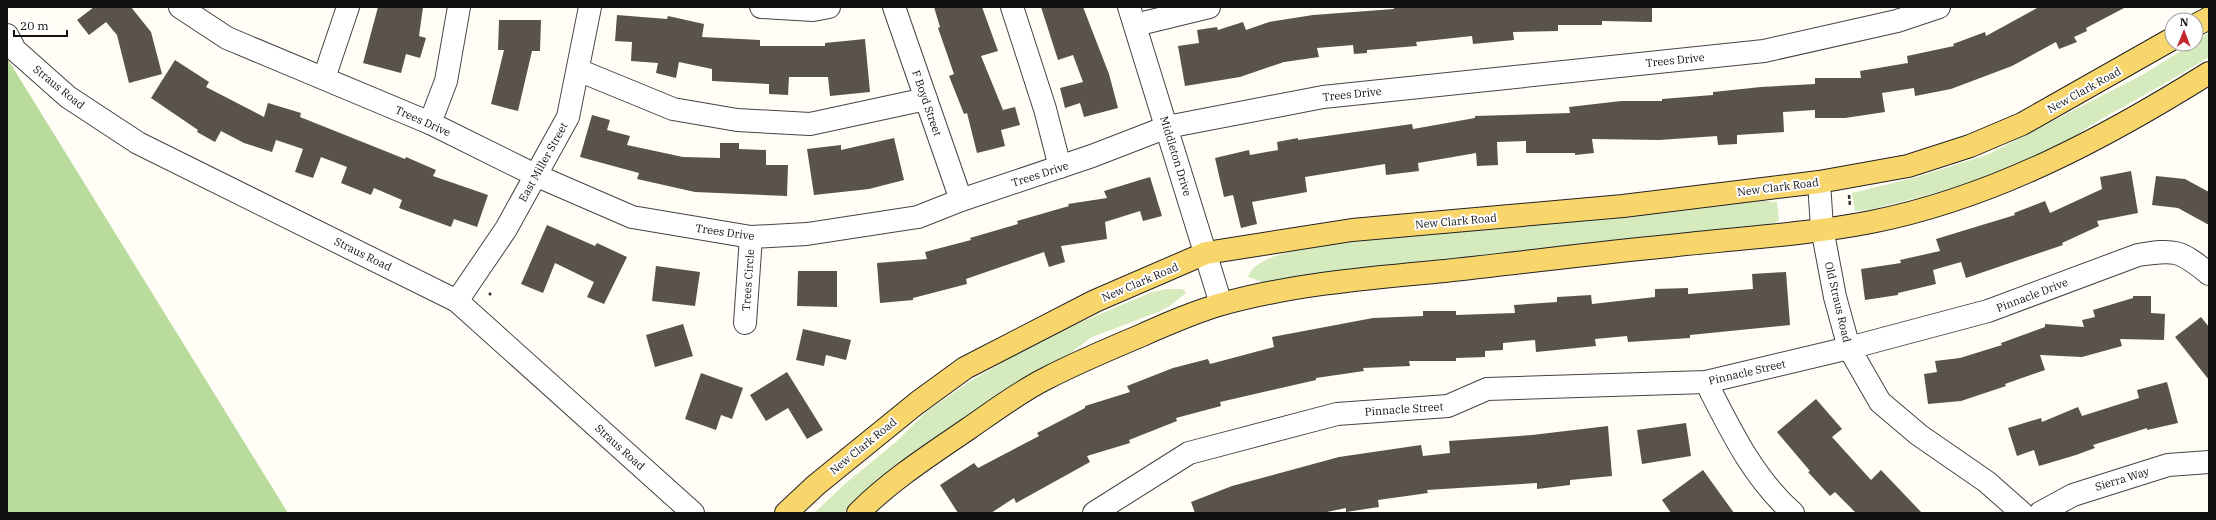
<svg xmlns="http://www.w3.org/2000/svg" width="2216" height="520" font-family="'IBM Plex Serif',serif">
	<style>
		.green { fill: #d5ebbd }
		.forest { fill: #b9dc9c }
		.building { fill: #5a524d }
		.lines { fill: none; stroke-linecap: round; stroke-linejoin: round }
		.minor-casing { stroke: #444; stroke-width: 24 }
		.major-casing { stroke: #222; stroke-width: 24 }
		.path { stroke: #333; stroke-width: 2.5; stroke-dasharray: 4 2; stroke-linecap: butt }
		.minor { stroke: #fff; stroke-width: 22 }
		.major { stroke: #f9d66b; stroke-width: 22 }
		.labels { text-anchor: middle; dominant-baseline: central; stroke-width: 4; stroke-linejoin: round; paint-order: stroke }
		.street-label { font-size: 11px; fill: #111; stroke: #fff }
	</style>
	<rect width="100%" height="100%" fill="#fffdf5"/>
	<g class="green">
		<path d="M2209 33V57C2171 81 2132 101 2093 124 2080 131 2069 143 2055 149 1996 179 1932 194 1868 210L1855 211 1852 193 1917 177 1987 155 2144 74 2192 44H2196V41Z"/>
		<path d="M1755 200 1777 202 1779 221 1765 226 1387 265 1265 283 1248 277C1256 253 1310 248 1331 244Z"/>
		<polygon points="1166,289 1183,289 1186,293 1170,306 1158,312 1092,337 1062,359 939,434 902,461 843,513 814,513 846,483 896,442 927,411 971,381 1021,351 1079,323 1150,293"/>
	</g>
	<polygon class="forest" points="7,58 288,513 7,513"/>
	<g class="building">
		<polygon points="94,7 131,7 151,32 162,74 129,83 117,35 106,22 89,35 77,20"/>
		<polygon points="378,7 423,7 419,36 426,38 420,58 406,54 401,73 363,63"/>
		<polygon points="934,7 982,7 998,51 981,56 1003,110 1015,107 1020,125 1001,130 1005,146 977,153 967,113 964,114 949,76 954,74 938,28 940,27"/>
		<polygon points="1041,7 1083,7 1109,74 1118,108 1084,117 1080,103 1065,108 1060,88 1083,82 1073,55 1058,60"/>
		<polygon points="1393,7 1652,7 1652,22 1602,21 1602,25 1558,25 1558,31 1513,32 1514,40 1473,44 1472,36 1416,42 1417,46 1367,50 1367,53 1354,54 1353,45 1317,48 1319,57 1284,62 1240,77 1185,86 1178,46 1199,43 1197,30 1217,27 1218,30 1243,22 1246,30 1269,22 1313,15 1394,9"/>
		<polygon points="2039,7 2126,7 2086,28 2087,31 2074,37 2077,42 2059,49 2056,42 2012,66 1951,89 1915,96 1914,88 1882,93 1885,112 1845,118 1815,118 1815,110 1783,112 1784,132 1737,135 1737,144 1718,145 1717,136 1659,140 1592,139 1594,153 1575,155 1575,153 1526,153 1526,141 1497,142 1498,165 1477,166 1476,153 1418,163 1419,171 1386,175 1385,164 1305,177 1307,192 1252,202 1257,224 1241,228 1233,195 1224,197 1215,158 1249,150 1250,155 1278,150 1277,142 1298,138 1298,140 1412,124 1413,129 1475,118 1475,116 1570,113 1569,107 1621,101 1662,101 1662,99 1713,95 1713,92 1761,87 1815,84 1815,78 1861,78 1860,71 1908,63 1907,56 1954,46 1953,44 1985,32 1986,36"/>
		<polygon points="617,15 667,19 668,16 704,24 702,37 760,40 760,46 825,46 825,43 865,39 870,92 830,96 828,77 789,77 788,95 769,94 769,84 712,81 712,69 679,62 676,78 656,73 658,63 631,61 632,42 615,41"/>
		<polygon points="499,20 541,20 540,51 532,51 518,111 491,104 504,50 498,50"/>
		<polygon points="175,60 209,82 206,87 264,117 268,103 301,113 300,117 405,159 406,157 436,170 433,176 488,195 477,227 454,219 451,227 399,208 402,200 374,188 371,195 341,183 347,167 321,157 313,178 295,172 303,149 276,140 272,152 244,143 221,131 215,142 197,132 198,130 151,98"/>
		<polygon points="592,115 610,120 607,130 630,136 627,145 683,157 720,158 720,143 739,143 739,149 766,150 766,165 788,165 787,196 695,192 637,179 639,173 580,157"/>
		<polygon points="894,138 904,180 869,189 814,195 807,149 841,145 841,150"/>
		<polygon points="2131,171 2138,213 2097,221 2099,226 2062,243 2063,245 1966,278 1961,262 1933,270 1936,284 1898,293 1898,295 1865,300 1861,269 1901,263 1900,260 1940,251 1936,239 2015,215 2014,213 2045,201 2050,213 2102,189 2100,177"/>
		<polygon points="2156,176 2185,179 2209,192 2209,225 2178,208 2152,205"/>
		<polygon points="1150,177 1162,216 1143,221 1140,211 1105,222 1107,239 1061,246 1065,262 1049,267 1044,252 966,279 967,284 913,298 913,300 880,303 877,263 927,259 925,252 971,240 970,238 1018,224 1017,221 1069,206 1068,204 1107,198 1104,191"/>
		<polygon points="547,225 595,246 597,243 627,257 604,304 587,297 594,282 555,263 543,293 521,284"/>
		<polygon points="656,266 700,272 695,306 652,301"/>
		<polygon points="798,271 837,271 837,307 797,306"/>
		<polygon points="1786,272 1790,325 1690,335 1690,338 1628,342 1627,336 1595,339 1596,346 1536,352 1535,340 1503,343 1503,350 1485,351 1485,357 1456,358 1456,361 1409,361 1410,366 1363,368 1364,371 1316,378 1316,380 1220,402 1221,406 1176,418 1177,421 1129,440 1130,443 1087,456 1090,462 1016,503 1014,498 991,513 958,513 940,485 974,463 978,468 1039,436 1037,433 1085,408 1085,406 1130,392 1127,386 1173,368 1208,359 1210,364 1274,347 1272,337 1373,318 1423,316 1423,311 1456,311 1456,315 1515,313 1514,305 1557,302 1557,297 1591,295 1592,304 1655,297 1655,289 1688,288 1688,294 1753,289 1752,274"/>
		<polygon points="2133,296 2151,296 2151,313 2165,314 2164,340 2120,339 2122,346 2082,357 2040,355 2045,370 2005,384 2006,386 1961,401 1928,404 1924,374 1937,372 1935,361 1960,358 2002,345 2001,343 2045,327 2045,324 2084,327 2082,320 2095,317 2093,310 2133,298"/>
		<polygon points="2201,317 2209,327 2209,380 2175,337"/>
		<polygon points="683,324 693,356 655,367 646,335"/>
		<polygon points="803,329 851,340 846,360 826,355 824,366 796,360"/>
		<polygon points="787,372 823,430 807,439 788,408 766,421 750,395"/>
		<polygon points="701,373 743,388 732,419 721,415 716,430 685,419"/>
		<polygon points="2167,382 2178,423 2147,430 2147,428 2093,445 2095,448 2076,455 2039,466 2034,450 2017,456 2008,428 2041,418 2042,422 2078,407 2082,416 2139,398 2137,390"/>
		<polygon points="1816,399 1842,429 1832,437 1871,480 1881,470 1922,513 1856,513 1835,492 1830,496 1808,472 1810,471 1777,432"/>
		<polygon points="1686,423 1691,456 1642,464 1637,430"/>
		<polygon points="1608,426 1612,476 1570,480 1570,485 1537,489 1537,483 1427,490 1428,493 1378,500 1379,507 1346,512 1346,508 1322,513 1195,513 1191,502 1232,486 1339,457 1421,445 1423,456 1450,453 1449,441 1532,435"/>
		<polygon points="1703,470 1734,513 1671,513 1662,500"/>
	</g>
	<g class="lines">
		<defs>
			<g id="minor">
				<polyline points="180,7 227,38 430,123 535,175 632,217 751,237 807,234 918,217 961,200 1092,156 1167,127 1323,97 1764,51 1897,21 1939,7"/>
				<polyline points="761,7 813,10 829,7"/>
				<polyline points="894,7 961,200"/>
				<polyline points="1012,7 1045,109 1060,167"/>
				<polyline points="1129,7 1221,304"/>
				<polyline points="1135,25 1209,7"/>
				<polyline points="7,35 15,50 68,97 138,143 457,301 693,513"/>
				<polyline points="578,70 673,109 737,120 810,124 926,99"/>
				<polyline points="324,78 348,7"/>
				<polyline points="430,123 446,81 459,7"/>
				<polyline points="1819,182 1822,228 1835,297 1849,348 1880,402 1919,435 1987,482 2022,513"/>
				<polyline points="457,301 506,229 568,117 590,7"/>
				<polyline points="745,323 751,237"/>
				<path d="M1706 382C1730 429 1753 478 1793 513"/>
				<path d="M1094 513 1189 453 1337 414 1448 406 1487 389 1706 382 1849 348 1988 311 2138 255C2175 249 2180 250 2209 274"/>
				<polyline points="2040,513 2073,495 2168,465 2209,462"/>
			</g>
			<g id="major">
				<polyline points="2196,25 2209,18"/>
				<polyline points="786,513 816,485 917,403 965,368 1095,301 1206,253 1352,230 1623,206 1819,182 1908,166 1970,146 2022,124 2172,39"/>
				<path d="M858 513C891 480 930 455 968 429 994 411 1019 392 1047 378 1078 362 1109 349 1140 336 1167 324 1194 312 1222 304 1294 284 1370 278 1445 271 1520 263 1594 253 1669 246 1737 238 1804 235 1871 222 1993 198 2105 138 2209 73"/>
			</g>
		</defs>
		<use href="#minor" class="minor-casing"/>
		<use href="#major" class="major-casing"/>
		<g class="path">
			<polyline points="1849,195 1850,206"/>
			<polyline points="489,293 491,295"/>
		</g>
		<use href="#minor" class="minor"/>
		<use href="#major" class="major"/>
	</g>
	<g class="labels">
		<g class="street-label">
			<text transform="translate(1675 60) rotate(-6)">Trees Drive</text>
			<text transform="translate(59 87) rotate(39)">Straus Road</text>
			<text transform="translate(2084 90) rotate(-29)">New Clark Road</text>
			<text transform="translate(1352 94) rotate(-6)">Trees Drive</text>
			<text transform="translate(927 103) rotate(71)">F Boyd Street</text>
			<text transform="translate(423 121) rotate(24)">Trees Drive</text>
			<text transform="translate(1176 156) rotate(73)">Middleton Drive</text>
			<text transform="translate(543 162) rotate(-61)">East Miller Street</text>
			<text transform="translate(1040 174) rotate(-18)">Trees Drive</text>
			<text transform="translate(1778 187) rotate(-7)">New Clark Road</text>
			<text transform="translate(1456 221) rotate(-5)">New Clark Road</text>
			<text transform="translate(725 232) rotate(8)">Trees Drive</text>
			<text transform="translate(363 254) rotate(26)">Straus Road</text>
			<text transform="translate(748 280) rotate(-86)">Trees Circle</text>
			<text transform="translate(1140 282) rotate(-23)">New Clark Road</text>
			<text transform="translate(2032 295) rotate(-21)">Pinnacle Drive</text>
			<text transform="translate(1838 302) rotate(77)">Old Straus Road</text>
			<text transform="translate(1747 372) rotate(-13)">Pinnacle Street</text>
			<text transform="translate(1404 409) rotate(-4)">Pinnacle Street</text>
			<text transform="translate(863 446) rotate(-39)">New Clark Road</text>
			<text transform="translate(620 447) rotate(42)">Straus Road</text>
			<text transform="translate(2122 479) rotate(-17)">Sierra Way</text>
		</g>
	</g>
	<rect width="2216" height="520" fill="none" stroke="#111111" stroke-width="16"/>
	<g transform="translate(2184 32) rotate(1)"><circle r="19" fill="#ffffff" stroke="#a0a0a0"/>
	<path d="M0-3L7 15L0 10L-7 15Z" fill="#c4262e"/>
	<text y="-6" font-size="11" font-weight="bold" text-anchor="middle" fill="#111111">N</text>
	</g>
	<path d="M14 30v6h53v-6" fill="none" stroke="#111111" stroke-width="2"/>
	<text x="20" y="30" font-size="12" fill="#111111" stroke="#ffffff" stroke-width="3" paint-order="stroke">20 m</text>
</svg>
